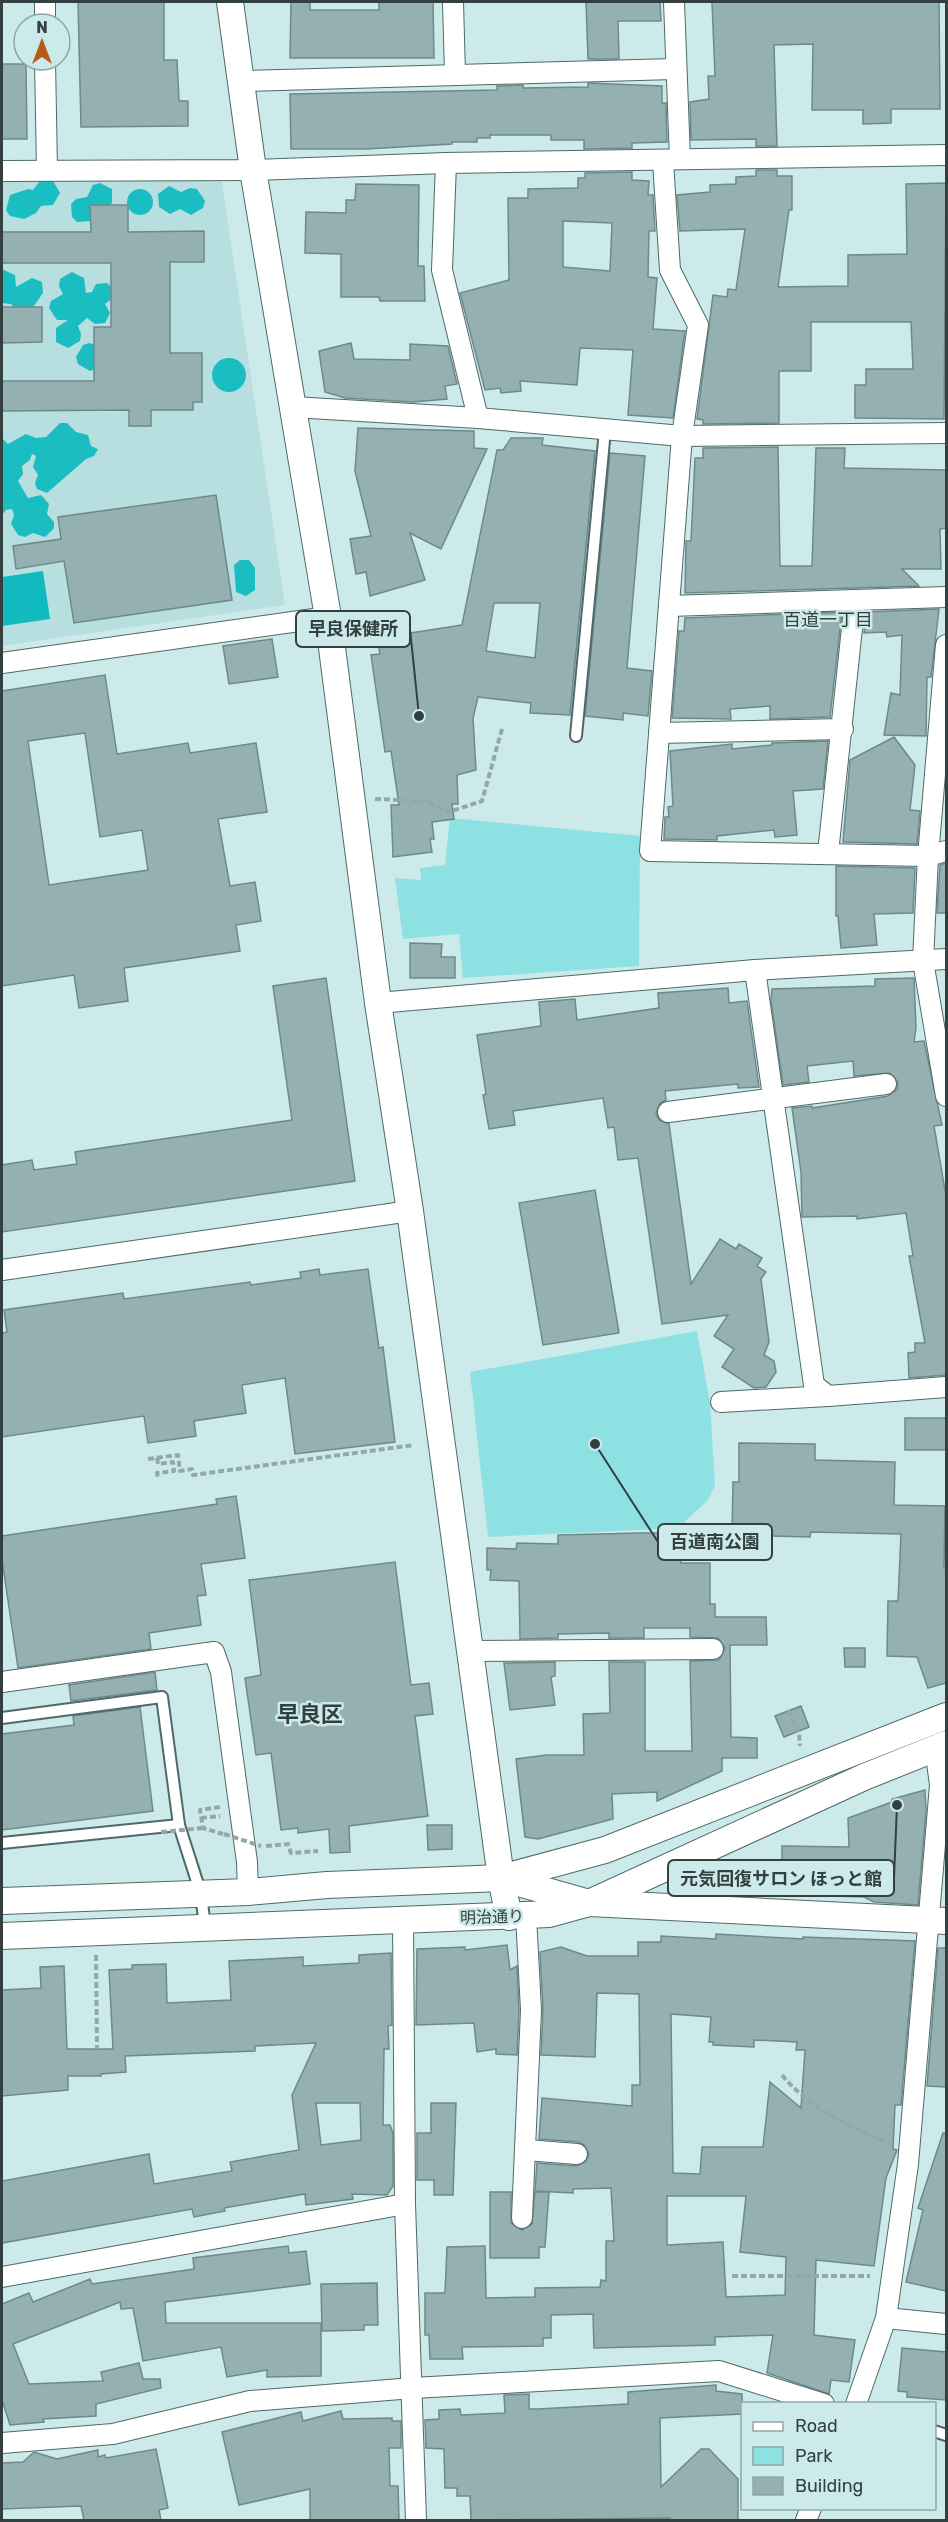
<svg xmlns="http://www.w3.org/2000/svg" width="948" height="2522" font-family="Rubik,'Noto Sans JP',sans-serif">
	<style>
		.built { fill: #b8dfe0 }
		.green { fill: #8de1e3 }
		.forest { fill: #1abdc1 }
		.water { fill: #10babe }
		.building { fill: #94b0b0; stroke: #6e8989; stroke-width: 1.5; fill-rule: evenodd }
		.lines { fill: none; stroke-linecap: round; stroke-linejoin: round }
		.service-casing { stroke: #4f6969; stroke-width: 14 }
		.minor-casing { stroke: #4f6969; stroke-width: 22 }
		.tertiary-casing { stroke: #4f6969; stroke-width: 28 }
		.path { stroke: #92a8a9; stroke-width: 4; stroke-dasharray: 6 3; stroke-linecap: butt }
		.service { stroke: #fff; stroke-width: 10 }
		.minor { stroke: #fff; stroke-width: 20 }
		.tertiary { stroke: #fff; stroke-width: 26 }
		.path-bridge { stroke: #92a8a9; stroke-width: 4; stroke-dasharray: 6 3; stroke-linecap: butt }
		.labels { text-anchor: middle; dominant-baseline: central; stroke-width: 5; stroke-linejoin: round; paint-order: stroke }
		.street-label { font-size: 16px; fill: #343f40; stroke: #cceaea }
		.neighbourhood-label { font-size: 18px; fill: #343f40; stroke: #cceaea }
		.district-label { font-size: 22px; font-weight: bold; fill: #343f40; stroke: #cceaea }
		.leader { fill: none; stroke: #343f40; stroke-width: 2 }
		.callout-dot { fill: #343f40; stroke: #cceaea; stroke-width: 2 }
		.callout { fill: #cceaea; stroke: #343f40; stroke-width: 2 }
		.callout-label { font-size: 18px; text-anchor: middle; font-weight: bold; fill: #343f40 }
	</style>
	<rect width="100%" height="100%" fill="#cceaea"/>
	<polygon class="built" points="221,176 285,605 2,646 2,180"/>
	<g class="green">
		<polygon points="450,818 640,836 639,966 463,978 459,934 403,939 395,878 421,880 420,868 445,865"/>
		<polygon points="697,1331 710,1403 715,1485 708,1500 678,1528 488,1537 470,1372"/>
	</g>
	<g class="forest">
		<polygon points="46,180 53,181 60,193 53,205 41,206 36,213 24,219 10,216 6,210 10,195 28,189 33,190 39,182"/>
		<polygon points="100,183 112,189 112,203 91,221 77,222 72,217 71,204 76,199 87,197 93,185"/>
		<polygon points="169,186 181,192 190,188 197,189 205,201 203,208 191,215 180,209 170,214 159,207 158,194"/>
		<circle cx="140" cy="202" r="13"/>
		<polygon points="2,269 15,275 16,287 32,278 42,282 43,293 31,310 17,310 11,304 2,303"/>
		<polygon points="72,272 84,278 86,293 92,292 96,284 107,283 111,287 113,298 105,304 110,313 105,323 95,324 87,318 78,326 81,334 80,341 68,348 56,342 56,328 68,320 57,320 49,308 51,301 63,294 59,286 60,279"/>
		<polygon points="89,343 96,345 97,368 90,371 78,364 76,357 83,345"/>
		<circle cx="229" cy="375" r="17"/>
		<polygon points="60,423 67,423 76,432 88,435 91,446 98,449 94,456 86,459 47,493 37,489 35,483 38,475 33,467 36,456 32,454 30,460 22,466 23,474 18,481 28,498 41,495 49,504 47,514 54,522 54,528 45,537 33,533 25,537 18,535 11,524 14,515 12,509 6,510 2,515 2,438 8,444 26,434 36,438 46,437"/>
		<polygon points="240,560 249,560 255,568 255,590 246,596 236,592 234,565"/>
	</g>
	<polygon class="water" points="43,571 50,619 2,626 2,577"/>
	<g class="building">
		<polygon points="78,2 164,2 164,60 177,60 179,101 188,101 188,126 81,127"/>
		<polygon points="291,2 310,2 310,10 379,10 379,2 433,2 434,58 290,58"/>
		<polygon points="586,2 660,2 661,21 618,21 619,59 588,59"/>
		<polygon points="712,2 939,2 940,109 891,109 891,123 863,124 863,110 812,110 813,44 774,45 777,146 756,146 756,139 691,140 690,102 709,99 708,76 715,76"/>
		<polygon points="2,64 26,64 27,139 2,139"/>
		<polygon points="588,83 662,86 662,103 666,103 667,142 632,143 632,148 584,149 584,140 551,140 551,135 490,135 490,138 477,138 477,142 452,142 452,144 366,149 291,149 290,94 497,90 497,86 523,85 523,88 588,87"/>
		<polygon points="756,170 777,170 777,176 792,176 792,210 789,210 778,287 848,286 848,255 907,254 906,184 946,183 944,419 855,418 855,385 866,385 866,369 913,369 911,322 811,322 811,371 779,371 779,423 703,424 703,420 697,419 713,295 727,297 728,289 736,290 745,229 680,231 677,195 710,192 710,185 736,184 736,177 756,176"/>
		<path d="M632 172V180L649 181 648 195H653L655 231H649L648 277 657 278 653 329 685 331 673 418 628 415 633 350 580 348 577 385 520 381 521 391 501 393 500 388 485 390 460 293 509 280 508 198H528V189L578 188V178H585V173ZM563 221 612 223 610 271 563 267Z"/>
		<polygon points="356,184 419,185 418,266 424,266 425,301 380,301 379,297 341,297 341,254 305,253 306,212 346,213 346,200 355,200"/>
		<polygon points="90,205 128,205 128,232 204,231 204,262 170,262 170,353 202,353 202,402 193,402 193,410 151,410 151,426 129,426 129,410 2,411 2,381 94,381 94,327 111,327 111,263 2,263 2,232 91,232"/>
		<polygon points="2,307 42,307 42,342 2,343"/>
		<polygon points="351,343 354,359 410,360 410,344 448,346 457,384 445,386 447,399 413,402 345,398 325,392 319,351"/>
		<polygon points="358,428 474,431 474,448 487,449 441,549 410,533 425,580 370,596 366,572 356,574 350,539 371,536 355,471"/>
		<path d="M511 438H543L542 445 595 451 570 715 530 713 531 703 478 697 473 718 476 770 457 775 458 804H452L454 819 432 822 434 839H430L432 852 393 857 391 805H399L391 751 385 752 371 655 380 654 377 638 462 625 497 450H503ZM494 603H540L535 658 486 651Z"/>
		<polygon points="778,447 780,566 812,566 816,448 845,448 844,468 946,470 946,528 940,529 941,569 902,569 919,586 685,593 686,541 691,541 695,458 703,458 703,448"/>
		<polygon points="610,453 645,456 627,668 652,671 648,716 623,713 623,720 585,716"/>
		<polygon points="216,495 232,600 74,623 64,561 16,569 13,546 61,539 58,517"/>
		<polygon points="939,609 931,677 927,677 926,736 884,735 891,693 900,695 902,635 887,637 886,632 864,633 866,612"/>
		<polygon points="842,612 830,717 770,719 770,706 730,709 731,719 672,718 679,631 684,631 685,618"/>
		<polygon points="272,639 278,677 229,684 223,646"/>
		<path d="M105 675 117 754 188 743 190 753 256 743 267 812 218 819 230 886 255 882 261 921 236 925 240 951 124 968 128 1001 79 1008 74 975 2 986V691ZM85 733 100 837 142 830 148 870 49 885 28 741Z"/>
		<polygon points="894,737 915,765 910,810 920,811 917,844 843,842 850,760"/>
		<polygon points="828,741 823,789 793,791 797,835 775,837 774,830 717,836 717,840 664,839 665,817 669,817 668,807 673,806 670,751 732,744 732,749 772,745 772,743"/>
		<polygon points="946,863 946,913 937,913 940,865"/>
		<polygon points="836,866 915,868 913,913 874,914 877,945 841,948 838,916 836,916"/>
		<polygon points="410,943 442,944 441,957 455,957 455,978 410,978"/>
		<polygon points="326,978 355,1181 2,1232 2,1165 32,1160 34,1170 77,1164 75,1152 292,1120 273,986"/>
		<polygon points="914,978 916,1028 914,1042 924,1041 942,1125 934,1126 946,1196 946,1375 909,1378 908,1353 915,1352 915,1343 925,1343 909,1256 913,1256 906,1213 857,1219 857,1216 802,1217 801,1172 792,1108 812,1106 812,1108 888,1096 897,1089 898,1082 890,1073 854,1076 853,1061 807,1066 809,1082 783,1085 771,1000 772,989 875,986 875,979"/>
		<polygon points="728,988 729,1003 747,1001 759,1087 738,1088 738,1084 665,1091 666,1100 660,1103 656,1113 659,1120 669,1124 691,1284 720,1239 736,1249 739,1244 762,1258 757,1266 766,1272 761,1279 769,1342 764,1355 774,1361 776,1372 766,1387 754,1388 722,1367 734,1349 714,1336 728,1315 662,1324 638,1158 618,1160 614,1127 608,1128 603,1098 513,1111 515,1125 489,1129 483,1095 486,1094 477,1035 541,1026 539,1002 575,999 577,1020 659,1008 658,993"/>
		<polygon points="595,1190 619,1333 543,1345 519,1203"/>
		<polygon points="319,1269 320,1275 368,1269 379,1348 383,1347 395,1442 295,1454 285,1378 242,1385 246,1413 194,1421 196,1436 148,1443 144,1416 2,1437 2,1333 7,1332 4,1310 123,1293 124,1299 250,1282 251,1285 301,1278 300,1272"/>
		<rect x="905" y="1418" width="41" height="32"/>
		<polygon points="739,1443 815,1444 815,1460 895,1462 894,1505 945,1506 944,1568 946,1568 946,1683 928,1688 917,1657 887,1656 888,1601 898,1601 901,1534 811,1532 810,1537 732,1535 733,1482 739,1482"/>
		<polygon points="236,1496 245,1558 201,1564 206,1595 197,1596 201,1625 149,1633 151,1649 18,1668 2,1560 2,1536 217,1504 216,1499"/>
		<polygon points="640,1533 680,1533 681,1563 710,1563 710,1604 715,1604 715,1617 766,1617 767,1645 730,1645 731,1737 757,1738 757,1758 722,1758 722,1771 657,1801 657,1792 612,1794 613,1819 538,1839 525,1837 516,1759 547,1755 584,1755 583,1714 610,1713 609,1662 645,1662 645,1751 692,1751 690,1661 719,1660 725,1648 718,1638 690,1637 690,1628 644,1628 644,1638 609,1638 609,1633 558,1634 558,1638 520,1639 519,1581 490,1580 491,1570 487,1570 487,1548 516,1549 517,1543 558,1544 558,1535"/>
		<polygon points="395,1562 411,1685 429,1683 433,1714 415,1716 428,1816 349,1826 350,1852 330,1853 329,1829 298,1833 298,1828 281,1830 271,1753 256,1755 245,1678 261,1675 249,1580"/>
		<polygon points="844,1648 865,1648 865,1667 845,1667"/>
		<polygon points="555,1662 555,1676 551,1677 555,1705 510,1710 504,1663"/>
		<polygon points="155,1672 157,1690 71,1701 69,1685"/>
		<polygon points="801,1706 809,1727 784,1737 775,1716"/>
		<polygon points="140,1707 153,1811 2,1830 2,1734 74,1725 73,1716"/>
		<polygon points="925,1790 926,1811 918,1905 874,1902 864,1897 757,1894 758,1889 707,1891 706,1882 758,1869 758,1861 782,1861 782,1846 849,1847 848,1818 892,1802 892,1799"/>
		<polygon points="427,1825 452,1825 452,1849 428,1850"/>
		<path d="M716 1934 803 1939V1937L915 1941 901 2105H895L893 2149 897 2150 886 2178 874 2266 816 2260 814 2335 855 2340 849 2382 831 2380 829 2394 767 2373 773 2335 715 2337V2345L594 2348 593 2314 551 2315V2338H543V2346L462 2347 463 2359H430L429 2335H425V2293H445L447 2247 485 2246 486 2298 535 2297V2288L600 2287 601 2280 606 2281V2241H614L611 2188 573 2189V2193L535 2191 537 2163 577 2166 586 2161 589 2154 584 2145 579 2142 539 2139 542 2098 632 2106V2085H640L639 1994 597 1993 595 2057 541 2055 543 2009 540 1952 561 1947 587 1956H638V1942H661V1936L716 1939ZM671 2014 711 2017 709 2042H713V2045L754 2047V2040L797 2042 796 2050H805L801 2108 770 2082 763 2147H702L700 2174 673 2173ZM667 2196H746L740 2252 786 2257 785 2295 726 2297 723 2242 667 2245Z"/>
		<polygon points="507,1945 510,1970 517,1966 519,2010 517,2055 496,2054 496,2049 477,2052 474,2023 416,2025 417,1949 465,1947 465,1950"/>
		<polygon points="938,1948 946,1948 946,2087 927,2086"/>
		<path d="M391 1953 392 2025 388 2026 389 2049H384L383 2125H390L393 2133V2186L387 2195 352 2194 353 2199 306 2205 305 2194 224 2208 225 2211 194 2217 192 2209 2 2243V2181L149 2154 154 2184 232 2171 230 2162 299 2150 292 2095 316 2043 255 2046V2051L125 2056 126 2072 101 2074V2076H68V2090L2 2096V1990L41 1988 40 1967 64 1966 67 2049H113L109 1970 132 1969V1965L166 1964 167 2003 231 2000 229 1961 303 1957V1966L359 1963V1955ZM316 2103H360L361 2140 321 2145Z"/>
		<polygon points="431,2103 456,2103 453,2195 434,2195 434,2180 417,2180 417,2133 431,2133"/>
		<polygon points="943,2133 946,2133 946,2291 906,2282 923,2210 918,2208"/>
		<polygon points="490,2192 511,2192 511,2223 522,2230 532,2224 535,2192 549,2192 545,2247 539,2247 539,2258 490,2258"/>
		<polygon points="288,2246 289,2253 306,2251 310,2284 165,2302 166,2323 321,2323 321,2376 267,2377 267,2370 227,2377 221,2347 143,2361 133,2308 121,2309 120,2302 13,2344 29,2384 103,2381 101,2372 139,2363 143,2379 160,2379 161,2388 96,2404 96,2416 43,2419 44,2422 10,2425 2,2400 2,2304 29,2293 33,2302 90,2279 92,2284 194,2269 193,2258"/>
		<polygon points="377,2283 378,2325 364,2325 364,2330 322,2331 321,2284"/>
		<polygon points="902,2348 946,2352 946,2400 907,2397 907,2392 898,2391"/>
		<polygon points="716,2385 716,2391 742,2394 742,2414 660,2418 661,2487 701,2449 709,2449 738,2479 738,2520 670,2520 670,2518 471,2520 470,2496 457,2496 457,2488 445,2488 444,2449 426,2448 425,2420 439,2419 439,2410 460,2409 461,2415 505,2413 504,2395 529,2394 529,2409 538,2409 628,2404 628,2392"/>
		<polygon points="341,2411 343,2419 392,2418 392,2421 401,2421 401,2448 389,2448 390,2486 398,2486 399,2520 310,2520 310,2489 239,2505 222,2432 301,2412 303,2421"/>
		<polygon points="156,2449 168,2508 159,2510 161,2520 84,2520 81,2506 2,2509 2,2463 23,2462 34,2452 57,2459 98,2450 98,2457 105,2455 106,2458"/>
	</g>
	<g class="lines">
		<defs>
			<g id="service">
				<polyline points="576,736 605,430"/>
				<polyline points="2,1718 162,1697 179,1825 201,1894 205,1927"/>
				<polyline points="2,1843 179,1825"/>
				<polyline points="934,2431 946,2435"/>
			</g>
			<g id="minor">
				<polyline points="45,2 45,24"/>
				<polyline points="453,2 455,74"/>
				<polyline points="674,2 680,159"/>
				<polyline points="45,60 47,170"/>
				<polyline points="243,81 674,69"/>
				<polyline points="663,161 670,270 698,325 682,436 650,851 928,856 946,851"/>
				<polyline points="446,163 442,270 478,418"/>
				<polyline points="2,171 253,170 446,163 946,155"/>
				<polyline points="293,407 478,418 682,436 946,433"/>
				<polyline points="669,606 946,597"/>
				<polyline points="946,645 928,856 923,961 946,1096"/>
				<polyline points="2,663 328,617"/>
				<polyline points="659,733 843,729"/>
				<polyline points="828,853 855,600"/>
				<polyline points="755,970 814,1385 828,1396 946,1387"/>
				<polyline points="378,1003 755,970 946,959"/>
				<polyline points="668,1112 886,1084"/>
				<polyline points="2,1270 410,1211"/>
				<polyline points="721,1402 828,1396"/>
				<polyline points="470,1651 713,1649"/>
				<polyline points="2,1682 214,1652 221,1672 247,1862 248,1892"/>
				<polyline points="403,1919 405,2204 416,2520"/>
				<polyline points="526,2150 577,2154"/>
				<polyline points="522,2218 531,2010 526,1916"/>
				<polyline points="2,2277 405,2204"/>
				<polyline points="886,2318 946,2324"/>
				<polyline points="856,2404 886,2318 908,2164 940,1785 935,1747"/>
				<polyline points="2,2443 113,2434 250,2401 413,2388 719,2371 824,2404"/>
				<polyline points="806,2520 811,2508"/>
			</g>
			<g id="tertiary">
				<polyline points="230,2 253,170 328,617 378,1003 410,1211 501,1878 509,1917"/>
				<polyline points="501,1878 589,1903 946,1921"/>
				<polyline points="2,1901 248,1892 327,1885 501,1878 605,1850 946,1716"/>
				<polyline points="2,1936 549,1914 589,1903 864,1777 946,1744"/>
			</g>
		</defs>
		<use href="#service" class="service-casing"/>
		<use href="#minor" class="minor-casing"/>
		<use href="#tertiary" class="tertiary-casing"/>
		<g class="path">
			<polyline points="375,799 425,801 449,812 482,801 502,729"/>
			<polyline points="157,1458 158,1464 173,1462 174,1471 157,1473 158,1479"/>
			<polyline points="148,1459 178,1455 180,1471 192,1469 193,1475 414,1445"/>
			<polyline points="788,1710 799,1734 800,1746"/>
			<polyline points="220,1807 200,1810 203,1828 223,1834"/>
			<polyline points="201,1818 220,1816"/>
			<polyline points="266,1846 288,1844 291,1853 318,1851"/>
			<polyline points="727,1866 734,1882"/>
			<polyline points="96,1955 97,2049"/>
			<path d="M782 2075C810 2109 850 2127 889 2143"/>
			<polyline points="732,2276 870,2276"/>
		</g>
		<use href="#service" class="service"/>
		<use href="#minor" class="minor"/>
		<use href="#tertiary" class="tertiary"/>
		<g class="path-bridge">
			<polyline points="161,1832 203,1828"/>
			<polyline points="224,1834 261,1846"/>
		</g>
	</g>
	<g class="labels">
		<g class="street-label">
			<text transform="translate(492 1917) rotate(-2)">明治通り</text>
		</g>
		<g class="neighbourhood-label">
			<text x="828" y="620">百道一丁目</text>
		</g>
		<g class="district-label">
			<text x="310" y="1714">早良区</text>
		</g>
	</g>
	<path class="leader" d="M419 716L410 629M595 1444L658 1542M897 1805L894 1878"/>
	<g class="callout-dot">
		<circle cx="419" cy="716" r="6"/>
		<circle cx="595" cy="1444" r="6"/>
		<circle cx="897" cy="1805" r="6"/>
	</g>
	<g class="callout">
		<rect x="296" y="611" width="114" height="36" rx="6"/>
		<rect x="658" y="1524" width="114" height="36" rx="6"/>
		<rect x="668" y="1860" width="226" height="36" rx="6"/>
	</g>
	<g class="callout-label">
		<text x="353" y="635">早良保健所</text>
		<text x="715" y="1548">百道南公園</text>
		<text x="781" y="1885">元気回復サロン ほっと館</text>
	</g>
	<rect width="948" height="2522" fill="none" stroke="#343f40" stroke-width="6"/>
	<rect x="741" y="2402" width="195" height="108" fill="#cceaea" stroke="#8fa6a6" stroke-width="1.5"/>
	<rect x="753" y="2422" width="30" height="9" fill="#ffffff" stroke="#8fa6a6" stroke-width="1.5"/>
	<text x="795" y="2432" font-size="18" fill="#343f40">Road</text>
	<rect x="753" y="2447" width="30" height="18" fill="#8de1e3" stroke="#8fa6a6" stroke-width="1.5"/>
	<text x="795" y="2462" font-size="18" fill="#343f40">Park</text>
	<rect x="753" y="2477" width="30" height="18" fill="#94b0b0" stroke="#8fa6a6" stroke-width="1.5"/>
	<text x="795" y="2492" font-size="18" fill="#343f40">Building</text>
	<g transform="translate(42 42)"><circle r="28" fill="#cceaea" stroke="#8fa6a6" stroke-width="1.5"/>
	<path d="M0-4.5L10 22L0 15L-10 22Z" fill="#b9581b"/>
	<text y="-9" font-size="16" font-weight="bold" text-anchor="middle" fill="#343f40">N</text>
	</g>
</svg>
